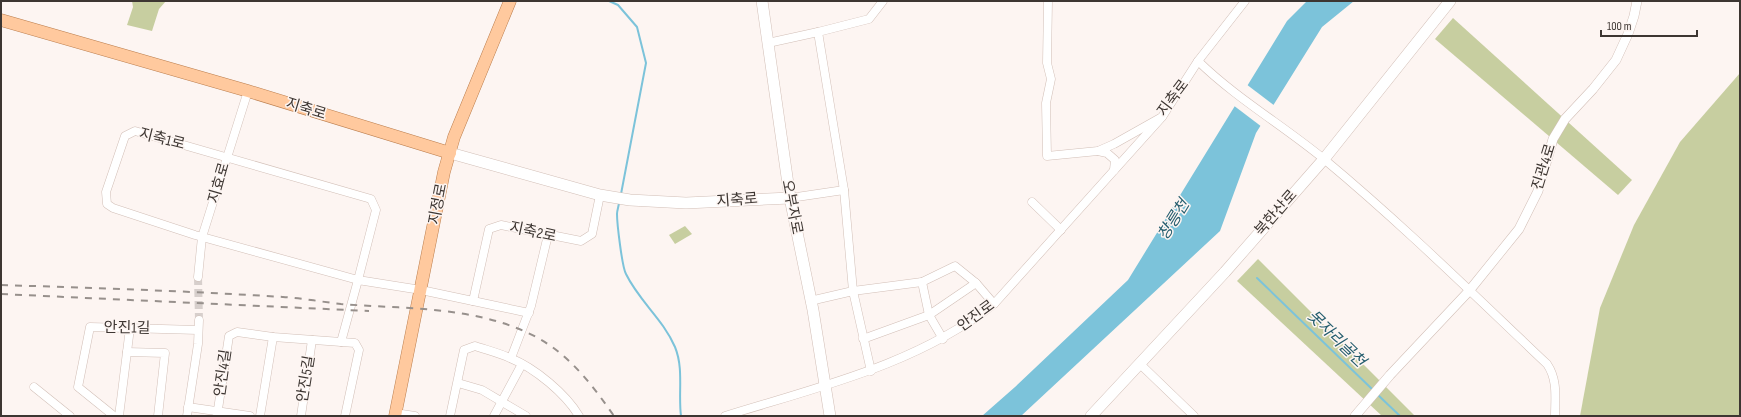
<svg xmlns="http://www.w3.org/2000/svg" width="1741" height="417" font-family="'Sofia Sans Condensed','Noto Sans KR',sans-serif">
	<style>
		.green { fill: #c7cea0 }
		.water { fill: #7cc3da }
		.pier { fill: #fdf5f2 }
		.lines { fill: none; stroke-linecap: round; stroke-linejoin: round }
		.stream { stroke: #7cc3da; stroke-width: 2 }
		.minor-tunnel { stroke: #d7cfcc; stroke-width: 8; stroke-dasharray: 8 4; stroke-linecap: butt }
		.minor-casing { stroke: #d2bfb7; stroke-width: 9 }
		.tertiary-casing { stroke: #d2bfb7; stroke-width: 10 }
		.secondary-casing { stroke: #d2bfb7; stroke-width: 12 }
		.primary-casing { stroke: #bb7e4e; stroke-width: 13 }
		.minor { stroke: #fff; stroke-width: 8 }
		.tertiary { stroke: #fff; stroke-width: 9 }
		.secondary { stroke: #fff; stroke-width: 11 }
		.primary { stroke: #ffc99e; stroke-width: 12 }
		.rail { stroke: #97908c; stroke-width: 2; stroke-dasharray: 7 7; stroke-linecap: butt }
		.labels { text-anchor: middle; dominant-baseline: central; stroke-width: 3; stroke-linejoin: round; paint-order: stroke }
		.street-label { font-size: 15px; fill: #3d3632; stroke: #fdf5f2 }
		.water-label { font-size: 16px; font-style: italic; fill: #245d6e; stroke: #fdf5f2 }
	</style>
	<rect width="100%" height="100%" fill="#fdf5f2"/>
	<g class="green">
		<polygon points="132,1 166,1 159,9 152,31 127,25 133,7"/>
		<polygon points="1453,18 1632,180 1618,195 1435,39"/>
		<polygon points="1740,73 1740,416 1580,416 1600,308 1634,225 1680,142"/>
		<polygon points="685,226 692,234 675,244 669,235"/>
		<polygon points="1258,259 1415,416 1382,416 1237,281"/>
	</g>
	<polygon class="water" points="1307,1 1354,1 1322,27 1256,133 1220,231 1021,416 982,416 1015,387 1128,280 1287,21"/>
	<polygon class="pier" points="1246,84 1275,106 1262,127 1233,105"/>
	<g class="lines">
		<g class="stream">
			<polyline points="609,1 618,5 637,27 646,63 621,194"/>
			<path d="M619 202C619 206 617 210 617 214 617 223 622 267 626 274 639 301 663 319 675 347 684 369 678 393 681 416"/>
			<polyline points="1257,278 1373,390"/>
			<polyline points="1378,395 1400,416"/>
		</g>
		<polyline class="minor-tunnel" points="198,277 199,320"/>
		<defs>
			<g id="minor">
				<polyline points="1048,1 1047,63 1051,79 1046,103 1047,156 1098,151 1114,144 1162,117 1198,61 1245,1"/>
				<polyline points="818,32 844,190 853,291 871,371"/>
				<polyline points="768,43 818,32 869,19 883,1"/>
				<path d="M1198 61C1237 99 1284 126 1325 160 1402 224 1474 295 1547 364 1558 380 1555 398 1555 416"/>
				<polygon points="135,131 371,199 376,210 358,280 195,235 113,208 107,204 106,192 125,136"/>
				<polyline points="1098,151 1107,153 1115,160 1114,170"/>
				<polyline points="790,198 844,190"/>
				<polyline points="1032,202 1061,230"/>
				<polyline points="198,277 202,237 248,91"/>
				<polyline points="922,282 929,315 943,339"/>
				<polyline points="473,301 529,313"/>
				<polyline points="810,301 853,291 922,282 955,266 976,283 994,304"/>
				<polyline points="863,339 929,315 976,283"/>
				<polyline points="341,342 358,280 421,290 473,301 489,229 501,225 581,241 592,234 600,195"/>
				<polyline points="127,352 165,353 158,416"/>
				<polyline points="511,358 531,306 548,235"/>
				<polyline points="1140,364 1194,416"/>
				<polyline points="458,383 482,390 526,416"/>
				<polyline points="34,387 70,416"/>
				<polyline points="188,407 250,416"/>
				<polyline points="395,413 415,416"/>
				<polyline points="114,416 78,387 90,327 198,330"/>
				<polyline points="119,416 130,328"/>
				<polyline points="187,416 198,344 199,320"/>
				<polyline points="217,416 229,336 237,332 273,337 355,343 359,350 345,416"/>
				<polyline points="260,416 273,337"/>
				<polyline points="301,416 312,340"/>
				<path d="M450 416 464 350 475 346C487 350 499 353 510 358 535 368 566 394 579 416"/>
				<polyline points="494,416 522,364"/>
				<path d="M725 416C818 387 916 365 994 304L1162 117"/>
			</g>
			<polyline id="tertiary" points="1355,416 1390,375 1469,291 1519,229 1538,191 1553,139 1565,119 1593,89 1616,60 1628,34 1634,16 1637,1"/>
			<g id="secondary">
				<polyline points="762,1 790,198 813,310 830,416"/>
				<polyline points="450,153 600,195 630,200 686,203 790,198"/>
				<polyline points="1091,416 1225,272 1324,159 1450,1"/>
			</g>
			<g id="primary">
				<polyline points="1,20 248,91 450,153"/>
				<polyline points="395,416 444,172 454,137 510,1"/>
			</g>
		</defs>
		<use href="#minor" class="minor-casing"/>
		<use href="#tertiary" class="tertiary-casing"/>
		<use href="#secondary" class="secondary-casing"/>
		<use href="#primary" class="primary-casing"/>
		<use href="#minor" class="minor"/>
		<use href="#tertiary" class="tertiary"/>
		<use href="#secondary" class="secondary"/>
		<use href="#primary" class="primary"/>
		<g class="rail">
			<path d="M1 285C95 288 189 291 283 297 302 298 322 302 341 304 404 309 471 306 528 333 566 350 591 383 614 416"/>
			<polyline points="1,294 369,311"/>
		</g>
	</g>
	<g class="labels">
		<g class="street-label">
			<text transform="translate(1173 98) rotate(-53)">지축로</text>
			<text transform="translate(306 109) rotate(17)">지축로</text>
			<text transform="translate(162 139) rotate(14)">지축1로</text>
			<text transform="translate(1544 167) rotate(-73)">진관4로</text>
			<text transform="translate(219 183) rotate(-74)">지효로</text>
			<text transform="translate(737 200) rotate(-4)">지축로</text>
			<text transform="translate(438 204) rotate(-79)">지정로</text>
			<text transform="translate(792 207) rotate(79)">오부자로</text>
			<text transform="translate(1276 213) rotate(-49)">북한산로</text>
			<text transform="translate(533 232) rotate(12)">지축2로</text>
			<text transform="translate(976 316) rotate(-36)">안진로</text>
			<text transform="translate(127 328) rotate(1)">안진1길</text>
			<text transform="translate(223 373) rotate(-82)">안진4길</text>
			<text transform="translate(306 379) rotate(-81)">안진5길</text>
		</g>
		<g class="water-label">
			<text transform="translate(1174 220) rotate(-58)">창릉천</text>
			<text transform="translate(1336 339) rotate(44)">못자리골천</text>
		</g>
	</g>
	<rect width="1741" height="417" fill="none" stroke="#3d3632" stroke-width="4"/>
	<path d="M1601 30v6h96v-6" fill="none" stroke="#3d3632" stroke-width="2"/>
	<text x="1607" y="30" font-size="12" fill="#3d3632" stroke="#fdf5f2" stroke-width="3" paint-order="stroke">100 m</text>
</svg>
